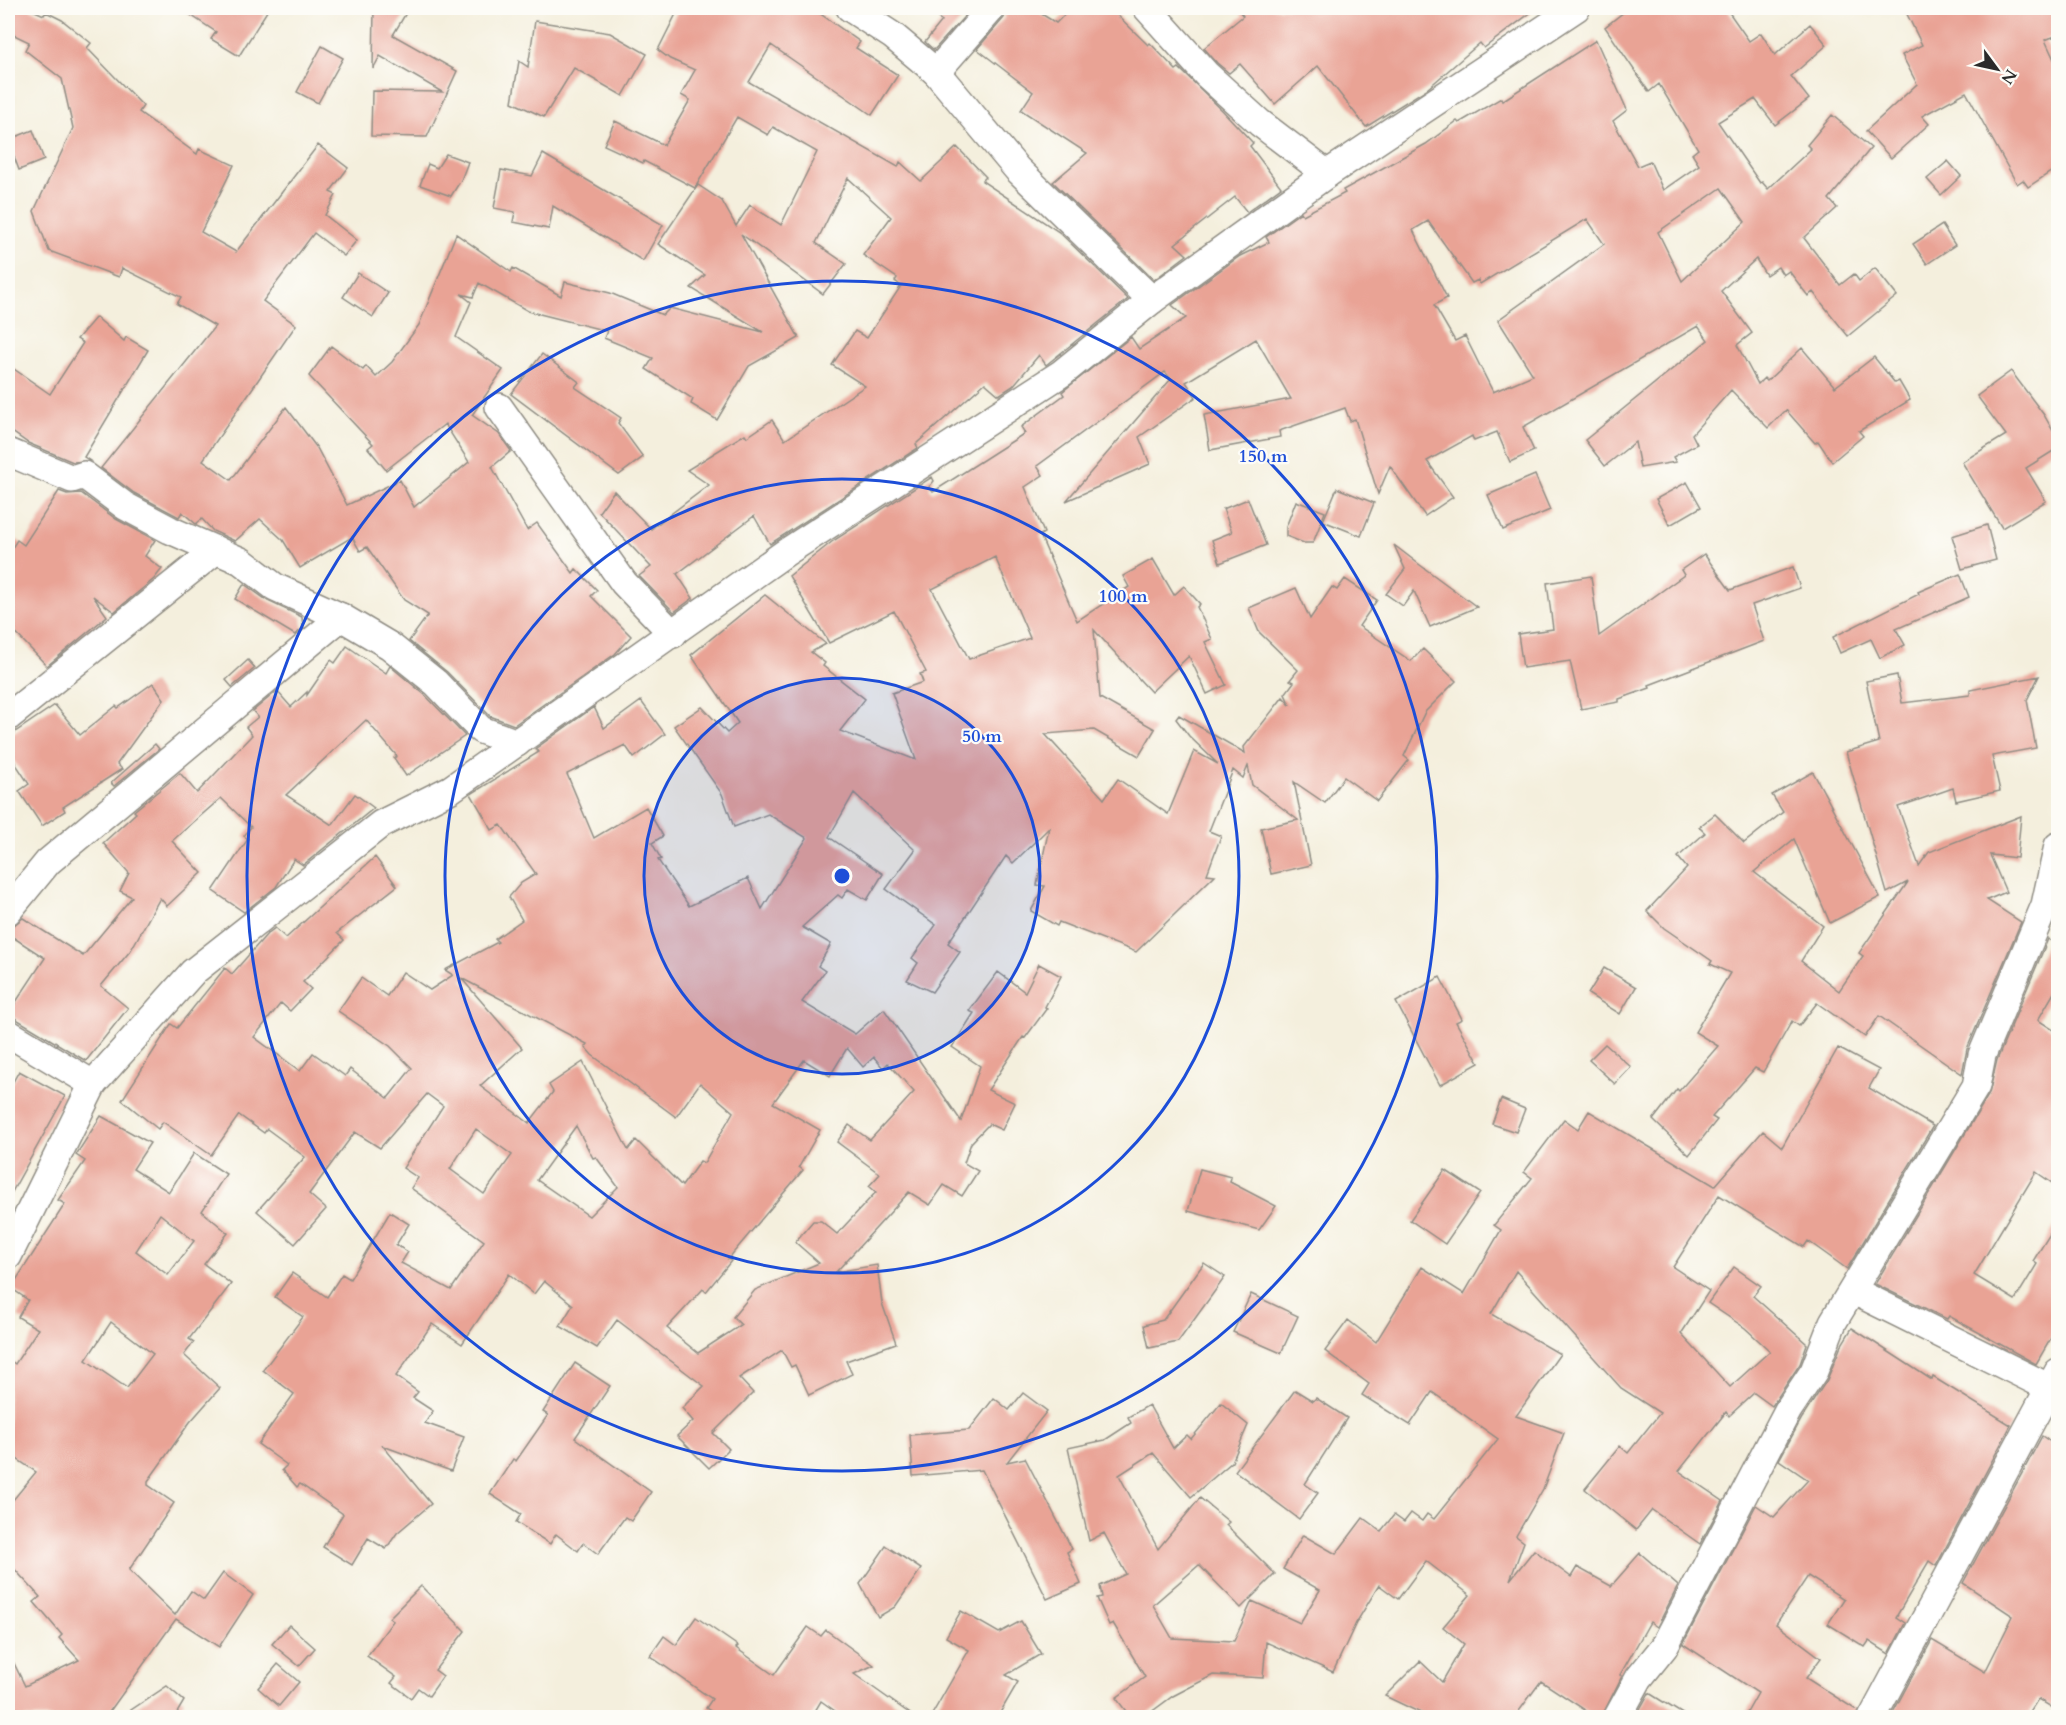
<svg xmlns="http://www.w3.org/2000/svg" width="2066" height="1725" font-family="Cardo,serif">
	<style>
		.building { fill: #e9a395; fill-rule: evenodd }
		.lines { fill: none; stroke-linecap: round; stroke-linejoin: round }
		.street-casing { stroke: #908d84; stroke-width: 30 }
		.street { stroke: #fff; stroke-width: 27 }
		.ring { fill: none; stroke: #1d4ed8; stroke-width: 3 }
		.centre { fill: #1d4ed8; stroke: #fdfcf7; stroke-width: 3 }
		.ring-label { font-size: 18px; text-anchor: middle; font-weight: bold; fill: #1d4ed8; stroke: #fdfcf7; stroke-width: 4.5; stroke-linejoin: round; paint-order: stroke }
	</style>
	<rect width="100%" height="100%" fill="#fdfcf7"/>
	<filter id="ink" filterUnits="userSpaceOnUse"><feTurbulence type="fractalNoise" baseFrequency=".0167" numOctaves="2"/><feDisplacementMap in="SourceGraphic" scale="12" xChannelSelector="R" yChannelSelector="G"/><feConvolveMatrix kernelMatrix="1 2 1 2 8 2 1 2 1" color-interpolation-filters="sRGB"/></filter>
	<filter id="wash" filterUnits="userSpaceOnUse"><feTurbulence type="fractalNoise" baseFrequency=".008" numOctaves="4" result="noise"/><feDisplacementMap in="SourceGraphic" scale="24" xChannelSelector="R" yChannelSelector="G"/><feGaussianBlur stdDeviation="1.35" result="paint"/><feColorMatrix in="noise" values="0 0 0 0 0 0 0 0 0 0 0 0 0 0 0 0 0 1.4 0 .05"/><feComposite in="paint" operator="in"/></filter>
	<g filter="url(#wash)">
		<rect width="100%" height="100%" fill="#f4efdd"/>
		<g id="blocks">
			<g class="building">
				<polygon points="8,8 28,8 44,15 46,12 62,20 91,43 87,48 143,106 139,112 197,154 199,149 234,165 201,232 236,252 318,145 348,168 330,192 336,195 325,215 357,240 344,256 314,233 263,301 296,325 203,460 231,480 286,407 317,448 347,505 400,480 414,507 469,462 445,424 386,470 368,448 373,444 309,376 331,346 363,370 366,366 376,377 392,362 419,325 456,234 511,272 513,268 561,296 565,282 610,293 663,315 670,308 763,332 691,288 705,275 658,244 698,185 722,201 736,226 750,205 781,225 817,152 773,127 768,135 737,117 695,188 644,161 643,163 604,145 615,121 664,145 690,100 681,95 695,70 670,59 658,50 679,8 812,8 860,42 856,48 898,75 872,115 771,45 749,82 898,167 900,162 921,181 957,147 986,177 982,181 1059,232 1128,299 1046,365 1039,355 1013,386 999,395 985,383 916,444 918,448 770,544 754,516 677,574 693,598 674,612 639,576 651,567 599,512 614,491 651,529 709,485 687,470 745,434 747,437 772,420 785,440 865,386 832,365 855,331 867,338 901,286 895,281 897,278 863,255 891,217 848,178 816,243 846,264 823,294 741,234 799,338 749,366 717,420 691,404 693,399 646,369 653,358 604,338 607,331 528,311 479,283 473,297 461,294 471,302 456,337 503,370 472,415 499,434 511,451 492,467 527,530 537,523 573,573 576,569 597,590 591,596 631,636 615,654 514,725 490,716 447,672 409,641 428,615 404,600 367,547 360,551 352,537 300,568 283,540 260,519 235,541 213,531 202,519 196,524 182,512 179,517 134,493 101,468 215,326 177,304 181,297 122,268 119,277 49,251 34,211 73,128 62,79 25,50 29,42 8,32"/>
				<polygon points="180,8 269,8 239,56 211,39 216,32"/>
				<polygon points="374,8 409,8 393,35 457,71 427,137 371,136 372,91 442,92 380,56 373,69"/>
				<polygon points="924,8 972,8 934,50 925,42 942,21"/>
				<polygon points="1007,8 1032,8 1056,23 1071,8 1110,8 1148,45 1150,43 1176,70 1179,68 1223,111 1253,143 1250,146 1281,187 1247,212 1235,197 1175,244 1187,255 1154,280 1053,182 1087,153 1021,110 1033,92 977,49 1004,18"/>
				<polygon points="1237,8 1537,8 1484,48 1480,43 1427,89 1366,127 1318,66 1275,104 1240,64 1229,73 1217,63 1204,48 1243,16"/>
				<path d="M1629 8H1726L1749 41 1761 33 1775 55 1810 24 1827 45 1791 76 1809 99 1775 125 1755 99 1718 122 1760 183 1762 182 1768 189 1811 149 1807 145 1832 115 1871 148 1829 199 1837 208 1804 238 1840 285 1854 274 1859 281 1875 268 1897 296 1848 336 1813 292 1808 296 1789 271 1783 275 1778 267 1766 275 1756 259 1721 291 1752 333 1737 345 1758 384 1764 378 1767 381 1802 348 1835 387 1874 357 1895 383 1899 381 1910 400 1859 431 1863 436 1832 462 1818 441 1815 443 1786 410 1768 428 1731 390 1692 434 1697 444 1673 457 1676 462 1640 468 1635 442 1605 466 1585 440 1708 340 1698 326 1523 427 1534 451 1510 462 1497 432 1474 441 1472 436 1427 461 1453 497 1425 516 1390 466 1378 494 1355 419 1350 421 1345 408 1279 431 1280 437 1210 450 1204 415 1291 399 1256 339 1186 382 1196 397 1139 437 1150 464 1066 501 1171 379 1165 372 1037 466 1043 475 1025 487 1044 533 1040 535 1077 621 1129 587 1123 576 1153 559 1174 595 1184 586 1200 604 1197 607 1212 639 1205 642 1226 685 1207 694 1189 656 1151 692 1094 630 1100 698 1155 729 1139 756 1094 730 1045 734 1104 799 1118 779 1168 814 1194 751 1218 764 1189 736 1176 719 1179 715 1245 753 1244 747 1283 697 1290 705 1285 694 1294 682 1290 680 1298 670 1259 632 1249 608 1296 588 1310 619 1332 587 1337 590 1345 579 1377 600 1359 626 1411 661 1423 649 1456 681 1425 712 1404 756 1409 760 1377 801 1344 777 1325 803 1294 782 1311 865 1271 874 1261 828 1298 820 1252 785 1248 766 1243 778 1233 770 1209 831 1221 836 1207 874 1215 875 1136 952 1059 922 1057 926 1031 911 1045 886 1037 885 1049 828 1013 863 1006 856 948 943 960 952 932 992 907 980 918 963 912 958 936 925 886 889 915 850 854 793 829 837 883 874 867 900 848 889 842 898 838 895 802 927 831 944 818 966 825 971 802 1002 855 1034 884 1009 961 1121 980 1066 952 1047 974 1013 969 1011 998 972 1025 992 1039 964 1061 976 1045 1007 1047 1008 1025 1038 1023 1037 988 1090 1015 1103 1002 1130 989 1124 971 1143 964 1163 978 1171 962 1196 944 1185 930 1205 909 1192 836 1272 877 1265 882 1303 896 1343 846 1361 852 1374 809 1395 795 1365 791 1367 782 1350 739 1378 753 1393 713 1433 729 1449 709 1468 677 1436 693 1421 682 1408 704 1386 617 1320 597 1348 560 1326 573 1305 544 1281 534 1294 509 1274 462 1344 432 1324 396 1376 418 1392 413 1398 433 1411 425 1423 464 1437 451 1471 383 1446 431 1504 397 1533 386 1549 368 1538 352 1565 323 1547 343 1514 300 1484 297 1487 282 1470 287 1465 258 1444 294 1394 263 1370 303 1317 275 1297 292 1273 327 1297 342 1274 350 1279 390 1212 409 1224 396 1245 408 1252 401 1263 451 1290 484 1241 411 1188 418 1178 403 1168 443 1106 427 1094 380 1148 355 1132 309 1194 326 1209 295 1244 257 1211 305 1157 267 1129 264 1133 239 1115 211 1155 163 1122 158 1129 122 1100 171 1024 177 1028 225 968 232 974 267 934 275 928 286 938 375 857 397 886 337 933 344 940 303 982 311 989 290 1011 281 1003 254 1037 300 1071 313 1053 345 1076 350 1069 388 1098 412 1068 390 1046 338 1011 361 978 387 996 403 972 430 990 453 975 445 970 498 942 495 939 522 920 509 897 521 883 536 874 501 825 492 830 471 794 539 752 535 749 594 707 604 728 641 701 665 734 634 758 625 745 567 774 594 838 646 807 663 836 652 843 661 859 658 860 689 906 748 878 762 909 807 838 768 814 734 827 722 794 674 726 702 707 727 733 738 723 691 655 765 595 826 644 811 652 825 663 823 666 865 699 840 731 916 760 892 693 923 682 920 674 926 672 894 611 829 643 789 576 833 541 932 477 934 481 929 487 933 492 1025 433 1021 427 1064 395 1062 392 1131 337 1139 349 1186 318 1172 305 1240 256 1269 242 1266 237 1301 212 1303 215 1345 193 1343 190 1426 144 1457 121 1459 123 1501 98 1502 101 1596 40 1627 110 1613 121 1638 166 1650 161 1663 190 1699 165 1692 154 1698 149 1659 84 1649 92 1605 27ZM1721 188 1745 222 1682 281 1658 232ZM1587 219 1604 244 1498 320 1533 375 1493 392 1465 336 1455 341 1434 305 1447 298 1413 230 1428 221 1472 283 1478 280 1480 284ZM995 557 1030 638 969 659 932 589ZM461 978 587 1044 585 1047 592 1055 676 1117 700 1083 733 1112 704 1163 700 1161 682 1186 636 1140 628 1150 583 1062 549 1085 553 1092 529 1123 480 1086 522 1048ZM847 1048 863 1067 874 1057 883 1068 888 1063 914 1092 870 1140 849 1125 837 1142 880 1174 869 1186 876 1192 837 1234 821 1221H813L795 1242 819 1263 755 1290 733 1317 741 1325 698 1353 667 1328 703 1289 706 1292 731 1261 728 1259 803 1170 799 1167 820 1130 773 1103 804 1060 830 1076ZM576 1126 593 1158 596 1157 618 1187 589 1216 537 1180ZM476 1129 512 1155 484 1194 450 1169Z"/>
				<polygon points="1904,8 2058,8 2058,35 2045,40 2058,68 2058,167 2028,187 2023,180 2017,184 1966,92 1922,116 1929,124 1891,158 1866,131 1917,84 1902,55 1922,45"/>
				<polygon points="535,21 610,33 647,54 623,96 574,68 544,117 512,102 519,61 528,67"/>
				<polygon points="322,46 343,58 318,103 297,92"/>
				<polygon points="33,130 44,160 19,170 8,140"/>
				<polygon points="446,154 468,162 461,180 451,196 420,185 428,164 437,168"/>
				<polygon points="543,154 663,225 643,261 553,206 549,229 513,222 515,212 494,208 501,170 532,176"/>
				<polygon points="1948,161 1961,176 1941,195 1927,179"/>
				<polygon points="1942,225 1955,245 1927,264 1913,244"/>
				<polygon points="358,273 388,293 373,317 343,297"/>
				<polygon points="96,317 124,341 126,337 148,350 84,457 90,461 73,462 28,443 8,429 8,365 50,394 83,343 77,339"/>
				<polygon points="542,354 579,382 575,387 621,418 618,423 643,457 619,475 511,394"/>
				<polygon points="2011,371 2044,415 2058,440 2058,448 2026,468 2046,501 2002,528 1962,462 2006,435 1977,396"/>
				<polygon points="1535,475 1550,510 1503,530 1488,495"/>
				<polygon points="1687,482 1701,507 1670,525 1656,499"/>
				<polygon points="1337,488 1374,503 1361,536 1323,521"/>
				<polygon points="59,491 67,494 81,493 116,519 155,540 145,556 162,569 154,579 114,612 93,596 107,616 47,666 8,625 8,554 17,540 24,545"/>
				<polygon points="1248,499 1266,545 1220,563 1212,540 1232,532 1223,509"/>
				<polygon points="1296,501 1325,512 1313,543 1304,543 1286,536 1286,527"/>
				<polygon points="1987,525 1996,560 1962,569 1952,536"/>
				<polygon points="1394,545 1420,565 1477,607 1430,627 1414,591 1403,606 1386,594 1405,569"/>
				<polygon points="1704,554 1730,590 1793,567 1800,588 1752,605 1764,641 1649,685 1650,688 1619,699 1619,702 1581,709 1570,661 1523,668 1518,634 1553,629 1547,583 1591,576 1599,636 1684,575 1681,570"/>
				<polygon points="1960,574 1969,597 1896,629 1905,645 1880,658 1871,639 1840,653 1833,637 1919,594 1918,592"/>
				<polygon points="244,584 268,601 302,617 303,628 295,635 235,599"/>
				<polygon points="347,646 386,673 390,666 425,695 465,736 406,776 394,758 397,756 366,720 286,795 332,825 355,794 374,808 303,865 294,859 276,887 244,912 213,891 248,839 244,836 251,827 221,798 172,841 202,873 167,906 160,898 131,950 101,986 128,1008 86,1061 8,1014 45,958 8,934 8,926 14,925 23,918 83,956 132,897 120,891 129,873 103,843 136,813 134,811 180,773 197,793 252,735 246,727 258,717 253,711 277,691 291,707 307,692 307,695 331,660 335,663"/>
				<polygon points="248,660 255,668 232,687 226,680"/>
				<polygon points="1897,675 1902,703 1970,695 1970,690 2039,676 2027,700 2036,748 1992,756 2000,791 1956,801 1953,788 1898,807 1919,866 1929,852 2021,816 2017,858 1990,855 2006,892 1987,900 2021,922 1967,1049 1962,1074 1879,1016 1865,1037 1817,1003 1799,1026 1792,1021 1763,1072 1755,1068 1712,1117 1717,1120 1689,1155 1653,1120 1677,1089 1679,1091 1718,1046 1695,1032 1730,973 1710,964 1712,961 1664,928 1647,911 1687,868 1678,857 1705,833 1699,827 1715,814 1744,843 1783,812 1772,795 1813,772 1880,897 1830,923 1794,839 1754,872 1823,926 1801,961 1839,991 1863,956 1859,953 1908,882 1887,893 1846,752 1879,742 1866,681"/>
				<polygon points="153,683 164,699 117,764 122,769 63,807 65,811 42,826 19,791 29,784 8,752 8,737 55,705 80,735 116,706 118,708"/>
				<polygon points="155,744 159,749 114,786 111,783"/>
				<polygon points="2048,939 2058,946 2058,986 2038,1020 2058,1033 2058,1187 2036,1172 1974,1275 2015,1300 2037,1264 2033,1261 2058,1221 2058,1326 2036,1364 1949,1316 1947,1319 1875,1284 1989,1094 1997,1060"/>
				<polygon points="1604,968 1636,987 1620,1014 1588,994"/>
				<polygon points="1440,977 1462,1019 1456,1022 1479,1063 1440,1085 1396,1002"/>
				<polygon points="1605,1044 1631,1067 1615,1084 1589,1060"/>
				<polygon points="1838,1048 1879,1070 1869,1088 1933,1126 1847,1269 1808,1241 1804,1247 1719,1195 1673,1267 1709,1291 1681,1334 1730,1387 1770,1351 1745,1328 1708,1303 1734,1267 1761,1286 1753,1296 1807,1344 1800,1364 1772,1406 1754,1393 1729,1416 1726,1412 1679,1471 1723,1501 1700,1544 1652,1510 1636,1530 1585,1489 1620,1446 1628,1453 1660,1413 1621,1388 1516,1271 1491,1314 1560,1354 1516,1416 1564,1433 1543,1489 1516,1536 1524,1542 1510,1580 1534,1550 1571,1577 1577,1567 1611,1586 1640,1553 1678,1586 1657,1627 1650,1622 1620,1675 1622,1676 1601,1718 1597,1718 1541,1681 1514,1718 1431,1718 1385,1696 1420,1661 1442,1682 1464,1644 1443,1627 1470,1595 1426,1561 1398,1599 1379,1585 1356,1623 1333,1672 1266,1642 1263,1678 1213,1675 1173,1696 1143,1718 1131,1718 1116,1698 1145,1677 1113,1623 1109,1625 1097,1598 1102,1597 1100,1586 1126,1574 1104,1533 1089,1541 1068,1448 1105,1440 1131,1423 1128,1417 1149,1405 1173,1448 1187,1435 1191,1439 1221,1403 1248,1425 1232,1462 1191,1497 1153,1453 1119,1475 1158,1549 1200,1498 1229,1522 1226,1525 1275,1574 1241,1608 1199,1565 1153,1605 1172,1638 1234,1641 1252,1601 1300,1623 1320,1590 1283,1569 1303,1535 1336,1554 1363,1518 1381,1531 1394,1515 1404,1522 1411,1513 1422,1521 1427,1514 1434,1519 1498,1439 1432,1392 1410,1425 1362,1395 1369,1384 1325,1351 1348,1320 1376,1342 1422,1267 1464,1294 1501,1230 1494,1225 1532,1178 1524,1172 1564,1119 1578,1129 1589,1111 1715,1186 1763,1131 1782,1147"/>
				<polygon points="19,1071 65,1096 8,1199 8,1091"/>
				<polygon points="1501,1099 1525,1109 1516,1132 1492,1124"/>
				<path d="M101 1116 150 1143 133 1169 169 1192 194 1153 226 1174 202 1211 228 1233 204 1264 231 1284 189 1339 194 1342 184 1355 220 1388 190 1422 148 1481V1485L174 1503 129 1570 175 1615 191 1591 204 1600 223 1573 253 1595 219 1647 176 1619 105 1718H8V1651L25 1686 79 1660 59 1638 62 1635 34 1602 40 1597 8 1562V1506L36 1472 8 1453V1359L15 1364 38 1329 18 1317 28 1300 11 1288 65 1204 58 1200 85 1161 76 1155ZM160 1214 194 1241 168 1275 136 1251ZM111 1322 153 1354 127 1388 86 1360Z"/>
				<polygon points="1200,1169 1231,1177 1230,1182 1276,1206 1259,1230 1188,1211"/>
				<polygon points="1445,1170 1480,1193 1445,1244 1410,1220"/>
				<polygon points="1204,1263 1225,1277 1178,1342 1149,1348 1144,1325 1163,1320"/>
				<polygon points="1251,1294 1298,1316 1281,1353 1233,1332"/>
				<polygon points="1852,1328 1932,1380 1933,1377 2011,1425 1936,1566 1929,1561 1896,1617 1905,1623 1889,1654 1869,1641 1865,1647 1828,1624 1844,1599 1808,1576 1776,1624 1821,1658 1806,1678 1858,1711 1856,1718 1744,1718 1758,1693 1683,1644 1756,1505 1774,1517 1808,1480 1779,1460 1802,1418 1827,1380 1841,1346"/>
				<polygon points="575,1363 610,1386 575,1438 651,1492 631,1521 625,1517 598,1554 583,1543 578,1551 556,1534 550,1544 516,1522 521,1514 490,1494 513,1459 516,1461 548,1415 543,1412"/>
				<polygon points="1295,1390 1313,1401 1316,1398 1347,1418 1305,1484 1318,1493 1299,1519 1235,1471"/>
				<polygon points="1023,1393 1047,1411 1007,1462 1025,1458 1072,1549 1067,1552 1081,1584 1047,1599 982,1470 913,1476 910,1435 969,1430 994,1398 1009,1410"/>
				<polygon points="2042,1436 2058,1447 2058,1711 2038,1699 2026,1718 1890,1718 1932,1640 1985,1672 2013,1616 1963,1583"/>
				<polygon points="886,1546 921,1569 895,1607 878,1617 860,1584"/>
				<polygon points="421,1586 465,1631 435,1670 443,1676 429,1696 418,1688 411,1698 391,1683 396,1677 367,1656 393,1621 389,1618"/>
				<polygon points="961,1611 999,1633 1021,1621 1041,1654 1006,1675 1018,1682 997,1718 930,1718 969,1650 946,1637"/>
				<polygon points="696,1617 738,1646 736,1648 774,1675 808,1627 821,1636 826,1630 874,1665 854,1674 916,1718 845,1718 821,1701 811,1718 721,1718 706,1708 712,1699 650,1656 664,1636 676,1645"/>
				<polygon points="289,1625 315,1648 299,1666 272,1644"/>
				<polygon points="278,1664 299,1682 279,1706 258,1688"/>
				<polygon points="167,1686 184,1701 174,1718 119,1718"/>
				<polygon points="1649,1693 1689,1718 1635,1718"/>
			</g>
		</g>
	</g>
	<g filter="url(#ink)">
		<use href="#blocks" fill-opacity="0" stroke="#908d84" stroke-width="1.5"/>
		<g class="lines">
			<defs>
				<g id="street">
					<polyline points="850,8 893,36 936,72 1017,169 1152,300"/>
					<polyline points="1147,8 1206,74 1260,123 1327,174"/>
					<polyline points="936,72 992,8"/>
					<polyline points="499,407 624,583 673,634"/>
					<polyline points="8,452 72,479 84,475 125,506 170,530 241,561 275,587 341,617 390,646 436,683 481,730 517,743"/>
					<polyline points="8,717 216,550"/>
					<polyline points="8,911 48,862 341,617"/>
					<polyline points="8,1033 93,1084"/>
					<polyline points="8,1256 93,1084 193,972 381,824 451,789 785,553 1062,373 1152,300 1327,174 1576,8"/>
					<polyline points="1854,1291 2058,1392"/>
					<polyline points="1617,1718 1639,1678 1664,1647 1788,1410 1814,1371 1833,1322 1976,1086 1982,1055 2045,905 2058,846"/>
					<polyline points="1872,1718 2058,1372"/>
				</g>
			</defs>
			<use href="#street" class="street-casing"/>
			<use href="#street" class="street"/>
		</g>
	</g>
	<circle cx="842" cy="876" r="198" fill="#1d4ed8" fill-opacity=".12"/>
	<g class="ring">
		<circle cx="842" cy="876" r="198"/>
		<circle cx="842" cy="876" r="397"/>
		<circle cx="842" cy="876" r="595"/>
	</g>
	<circle cx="842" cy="876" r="9" class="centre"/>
	<g class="ring-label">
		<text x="1263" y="462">150 m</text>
		<text x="1123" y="602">100 m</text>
		<text x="982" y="742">50 m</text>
	</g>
	<rect width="2066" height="1725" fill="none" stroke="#fdfcf7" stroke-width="30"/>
	<g transform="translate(1997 69) rotate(123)" stroke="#fdfcf7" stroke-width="4.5" paint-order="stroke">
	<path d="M0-4.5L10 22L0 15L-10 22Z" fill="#2b2b2b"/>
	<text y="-9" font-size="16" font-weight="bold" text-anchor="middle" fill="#2b2b2b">N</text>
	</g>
</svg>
